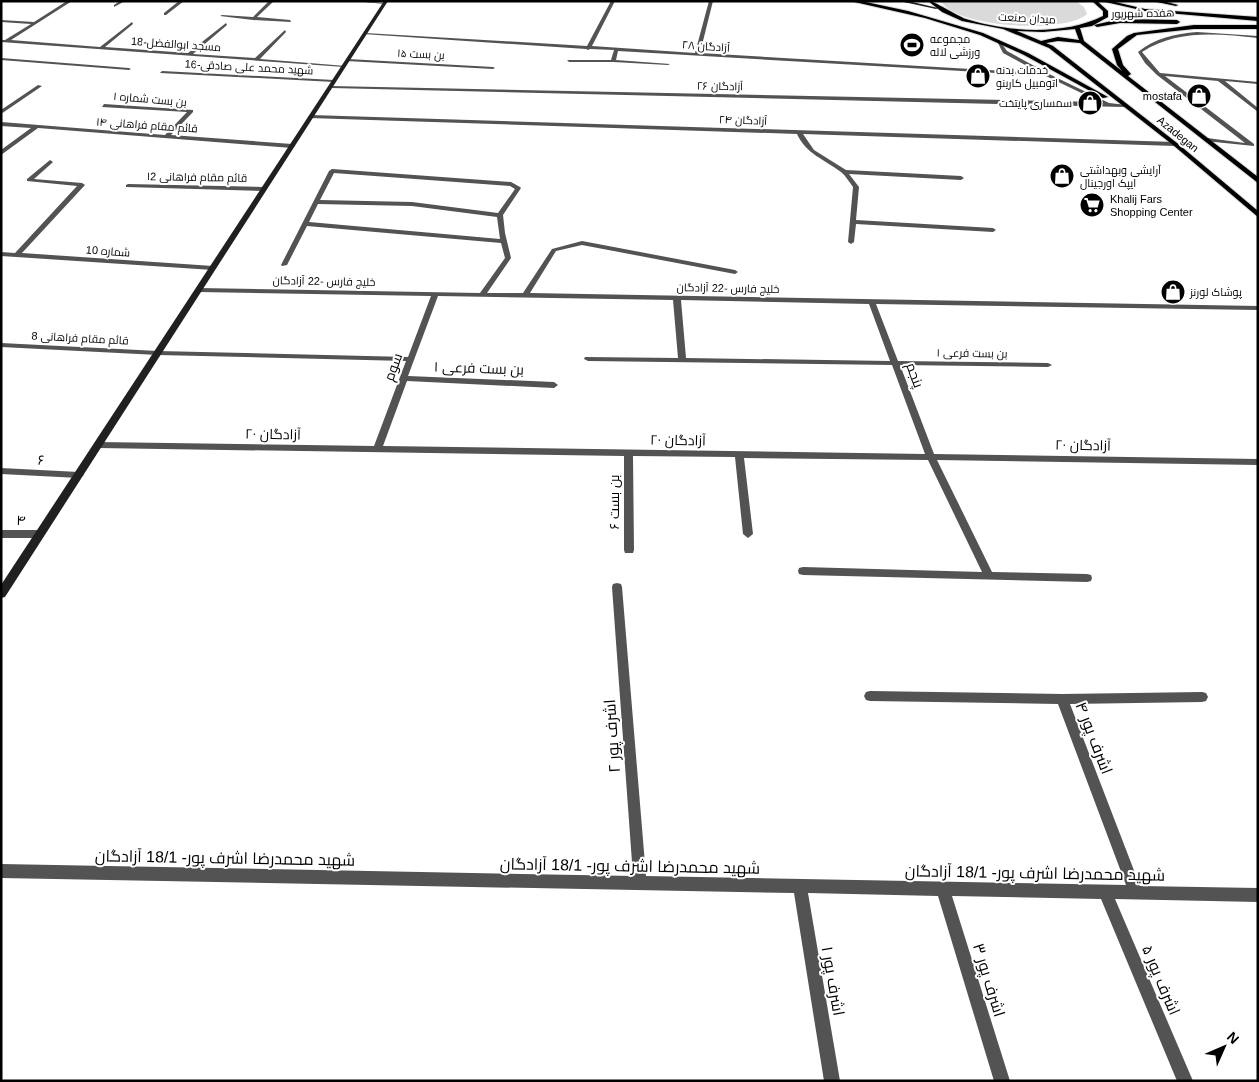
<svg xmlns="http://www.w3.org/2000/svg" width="1259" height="1082" font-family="Helvetica,Cairo,sans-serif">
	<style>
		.green { fill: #dadada }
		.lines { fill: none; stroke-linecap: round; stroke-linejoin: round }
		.primary-casing { stroke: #dbdbdb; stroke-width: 2 }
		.street { fill: #535353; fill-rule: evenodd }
		.secondary { fill: #202020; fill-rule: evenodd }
		.primary { fill: #000; fill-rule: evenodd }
		.labels { text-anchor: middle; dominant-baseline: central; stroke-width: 4; stroke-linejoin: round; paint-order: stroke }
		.far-street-label { font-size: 11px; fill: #000; stroke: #fff }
		.far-poi-label { font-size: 11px; fill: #000; stroke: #fff; text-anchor: start }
		.street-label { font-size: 14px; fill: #000; stroke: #fff }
		.near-street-label { font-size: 16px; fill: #000; stroke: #fff }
	</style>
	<rect width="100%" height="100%" fill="#fff"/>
	<path class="green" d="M941 1H1076L1084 7 1087 14C1066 34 955 28 941 1Z"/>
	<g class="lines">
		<defs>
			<g id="primary">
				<polygon points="850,1 861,1 908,11 983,33 1028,53 1108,97 1103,98 1024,55 980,35 925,18"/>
				<path d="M928 1C935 1 955 15 966 19 1008 32 1063 36 1103 16V11L1092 1H1097L1108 11V17L1092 26 1080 28 1084 41 1122 71 1117 65 1112 49 1127 36 1134 33 1194 25H1258V29H1194L1137 35 1118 49 1123 65 1131 74 1128 76 1258 177V183L1080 43 1058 41 1046 43 1053 46 1177 143 1258 211V217L1173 145 1049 48 1003 29 962 21 942 12ZM1075 29 1079 40 1058 37 1041 41 1017 31 1043 32Z"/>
				<polygon points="1101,1 1111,1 1145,9 1258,17 1258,21 1145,11"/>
				<polygon points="1152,1 1163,1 1178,5 1176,6"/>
				<polygon points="1120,19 1177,20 1180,22 1177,24 1120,23 1097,27 1094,25"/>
			</g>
		</defs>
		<use href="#primary" class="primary-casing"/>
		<g class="street">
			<polygon points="67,1 72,1 11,40 100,47 132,22 133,24 105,47 188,53 226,23 227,25 193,54 255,58 285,30 286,32 260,59 346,66 344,67 1,42 1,40 5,40 31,24 1,22 1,20 34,22"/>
			<polygon points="120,1 125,1 114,7 114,5"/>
			<polygon points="179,1 184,1 166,15 164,15 164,13"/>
			<polygon points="269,1 274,1 257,17 290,20 291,22 253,20 220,16 222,15 253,17"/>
			<polygon points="353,1 387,3 385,4"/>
			<polygon points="611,1 615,1 592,46 695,53 709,1 713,1 700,53 1040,73 1003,53 997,41 999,40 1007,51 1049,74 1109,103 1127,105 1124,107 331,88 329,87 331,86 1100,102 1046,76 618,51 616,60 670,64 668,65 613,62 569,62 567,60 611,60 614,50 590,49 588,50 586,49 363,34 365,33 587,46"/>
			<path d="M1197 32 1258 36V38C1218 34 1178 29 1142 52L1160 73 1258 82V84L1225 81 1258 108V112L1218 81 1165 76 1254 144V146L1205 141V139L1207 138 1245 143 1157 75 1145 63 1138 52C1155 38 1175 34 1197 32Z"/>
			<polygon points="1,58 129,68 131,69 129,70 1,60"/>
			<polygon points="348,59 493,67 495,68 493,69 346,61"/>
			<polygon points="162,71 334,80 336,81 334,82 160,73"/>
			<polygon points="38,85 42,86 1,114 1,110"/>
			<polygon points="104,104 193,110 193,112 171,135 292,144 295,146 292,148 38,128 1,155 1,150 31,128 1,126 1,122 165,135 187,112 102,107"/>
			<path d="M311 115 1175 142 1178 144 1175 146 803 134 814 150 846 170 961 176 964 178 961 180 849 174 859 187 856 220 993 228 996 230 993 232 856 224 854 242 851 244 848 242 853 187C849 182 846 176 841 172 824 159 806 154 797 134L309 118 308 117Z"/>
			<polygon points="50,160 53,162 52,163 34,179 82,183 85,185 22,253 213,266 216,268 213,270 1,256 1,252 15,253 77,186 27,181 27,179"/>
			<path d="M332 169 511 182 520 187 521 188 503 215 505 233 511 258 487 293H523L552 249 582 241 735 270 738 272 735 274 582 245 556 251 530 293 1258 306V310L876 304 898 361 1048 363 1052 365 1048 367 900 365 934 454 1258 459V465L937 460 992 572 1087 574 1091 575 1092 578 1091 581 1087 582 803 575 799 574 798 571 799 568 803 567 982 572 928 460 744 458 753 534 748 538 743 534 735 457 633 456 634 550 633 553H625L624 550V456L98 448 94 445 98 442 374 446 406 361 158 355 1 347V343L158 351 408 357 431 296 199 292 195 290 199 288 480 293 505 258 501 243 307 226 287 265 282 266 281 265 329 171ZM334 173 510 186 515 189 498 213 412 202 320 200ZM318 204 412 206 497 217 500 239 309 222ZM438 296 673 300 678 358 585 357 584 359 588 361 892 365 925 454 383 446 407 381 554 388 558 385 554 382 408 376ZM681 300 869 304 890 361 686 358Z"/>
			<polygon points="128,184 264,187 267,189 264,191 126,187 126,185"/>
			<polygon points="1,468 79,472 84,475 79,478 1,474"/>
			<polygon points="1,530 40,530 45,534 40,538 1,538"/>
			<polygon points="617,583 621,584 622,587 646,876 1126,885 1058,704 870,701 866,700 864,696 866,692 870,691 1062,694 1202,692 1206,693 1208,697 1206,701 1202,702 1070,704 1140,886 1258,888 1258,902 1115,899 1193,1081 1177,1081 1101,899 952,896 1010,1081 994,1081 938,896 808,893 840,1081 824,1081 794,893 1,878 1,864 633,876 612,587 613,584"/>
		</g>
		<g class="secondary">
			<polygon points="384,1 388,1 5,597 1,598 1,585"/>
			<polygon points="899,1 908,1 938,8 936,9"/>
		</g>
		<use href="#primary" class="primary"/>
	</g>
	<defs>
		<symbol id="stadium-disc" viewBox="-11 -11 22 22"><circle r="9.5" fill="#000" stroke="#fff"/><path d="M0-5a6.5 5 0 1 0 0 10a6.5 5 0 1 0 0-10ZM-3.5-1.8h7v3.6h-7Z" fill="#fff"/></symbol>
		<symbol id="shop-disc" viewBox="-11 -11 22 22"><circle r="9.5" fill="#000" stroke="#fff"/><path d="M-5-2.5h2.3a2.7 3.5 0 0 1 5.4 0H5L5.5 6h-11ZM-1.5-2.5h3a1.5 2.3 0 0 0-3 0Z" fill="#fff"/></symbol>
		<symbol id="supermarket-disc" viewBox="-11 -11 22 22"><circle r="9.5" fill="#000" stroke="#fff"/><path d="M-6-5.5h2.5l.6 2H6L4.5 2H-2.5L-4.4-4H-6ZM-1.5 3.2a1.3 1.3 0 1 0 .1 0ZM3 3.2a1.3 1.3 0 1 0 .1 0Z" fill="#fff"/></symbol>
	</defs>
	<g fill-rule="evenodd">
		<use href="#stadium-disc" x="898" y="31" width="28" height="28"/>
		<use href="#shop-disc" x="964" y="62" width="28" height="28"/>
		<use href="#shop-disc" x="1185" y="82" width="28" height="28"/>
		<use href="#shop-disc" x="1076" y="89" width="28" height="28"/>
		<use href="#shop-disc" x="1048" y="162" width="28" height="28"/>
		<use href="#supermarket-disc" x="1078" y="191" width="28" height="28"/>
		<use href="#shop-disc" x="1159" y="278" width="28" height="28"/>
	</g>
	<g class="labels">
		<g class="far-street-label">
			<text transform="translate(1143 13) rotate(-1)">هفده شهریور</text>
			<text transform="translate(1027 18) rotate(3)">میدان صنعت</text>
			<text transform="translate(176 44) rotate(4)">مسجد ابوالفضل-18</text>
			<text transform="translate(706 46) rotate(4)">۲۸ آزادگان</text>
			<text transform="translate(421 54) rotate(3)">بن بست ۱۵</text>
			<text transform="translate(249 67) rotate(3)">شهید محمد علی صادقی-16</text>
			<text transform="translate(720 86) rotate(1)">۲۶ آزادگان</text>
			<text transform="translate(150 99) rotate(5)">بن بست شماره ۱</text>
			<text transform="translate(743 120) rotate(2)">۲۴ آزادگان</text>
			<text transform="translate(147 125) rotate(4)">۱۴ قائم مقام فراهانی</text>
			<text transform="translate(1178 134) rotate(39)">Azadegan</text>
			<text transform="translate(197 177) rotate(1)">۱2 قائم مقام فراهانی</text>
			<text transform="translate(108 251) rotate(4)">شماره 10</text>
			<text transform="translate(324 281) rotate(1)">خلیج فارس -22 آزادگان</text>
			<text transform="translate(728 288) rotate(1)">خلیج فارس -22 آزادگان</text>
			<text transform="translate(80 338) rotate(3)">8 قائم مقام فراهانی</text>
			<text transform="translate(972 353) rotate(1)">بن بست فرعی ۱</text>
		</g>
		<g class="far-poi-label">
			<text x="930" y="39">مجموعه<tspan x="930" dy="13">ورزشی لاله</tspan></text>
			<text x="996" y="70">خدمات بدنه<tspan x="996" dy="13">اتومبیل کارینو</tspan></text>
			<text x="1182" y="96" text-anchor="end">mostafa</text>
			<text x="1072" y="103" text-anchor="end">سمساری پایتخت</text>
			<text x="1080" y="170">آرایشی وبهداشتی<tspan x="1080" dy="13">ایپک اورجینال</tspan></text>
			<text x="1110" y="199">Khalij Fars<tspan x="1110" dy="13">Shopping Center</tspan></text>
			<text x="1190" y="292">پوشاک لورنز</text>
		</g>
		<g class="street-label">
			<text transform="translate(393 367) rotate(-70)">سوم</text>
			<text transform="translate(479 368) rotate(2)">بن بست فرعی ۱</text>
			<text transform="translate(915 375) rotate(70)">پنجم</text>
			<text transform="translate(273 434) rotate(1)">۲۰ آزادگان</text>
			<text transform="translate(678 440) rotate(1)">۲۰ آزادگان</text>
			<text transform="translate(1083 445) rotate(1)">۲۰ آزادگان</text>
			<text transform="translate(41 460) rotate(3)">۶</text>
			<text transform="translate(614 502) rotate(-90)">بن بست ۶</text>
			<text transform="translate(21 520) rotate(1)">۴</text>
		</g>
		<g class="near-street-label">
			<text transform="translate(612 736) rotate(-94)">۲ اشرف پور</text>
			<text transform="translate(1094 738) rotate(69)">۴ اشرف پور</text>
			<text transform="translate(225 858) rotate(1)">شهید محمدرضا اشرف پور- 18/1 آزادگان</text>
			<text transform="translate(630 866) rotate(1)">شهید محمدرضا اشرف پور- 18/1 آزادگان</text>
			<text transform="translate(1035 873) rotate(1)">شهید محمدرضا اشرف پور- 18/1 آزادگان</text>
			<text transform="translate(989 980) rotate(73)">۳ اشرف پور</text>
			<text transform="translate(1161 980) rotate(67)">۵ اشرف پور</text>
			<text transform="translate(833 981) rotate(80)">۱ اشرف پور</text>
		</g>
	</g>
	<rect width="1259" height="1082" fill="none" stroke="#000000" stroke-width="5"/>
	<g transform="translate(1224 1047) rotate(45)" stroke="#ffffff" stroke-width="4" paint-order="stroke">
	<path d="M0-4L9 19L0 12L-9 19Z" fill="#000000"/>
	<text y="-8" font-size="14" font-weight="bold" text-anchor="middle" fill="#000000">N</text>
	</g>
</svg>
